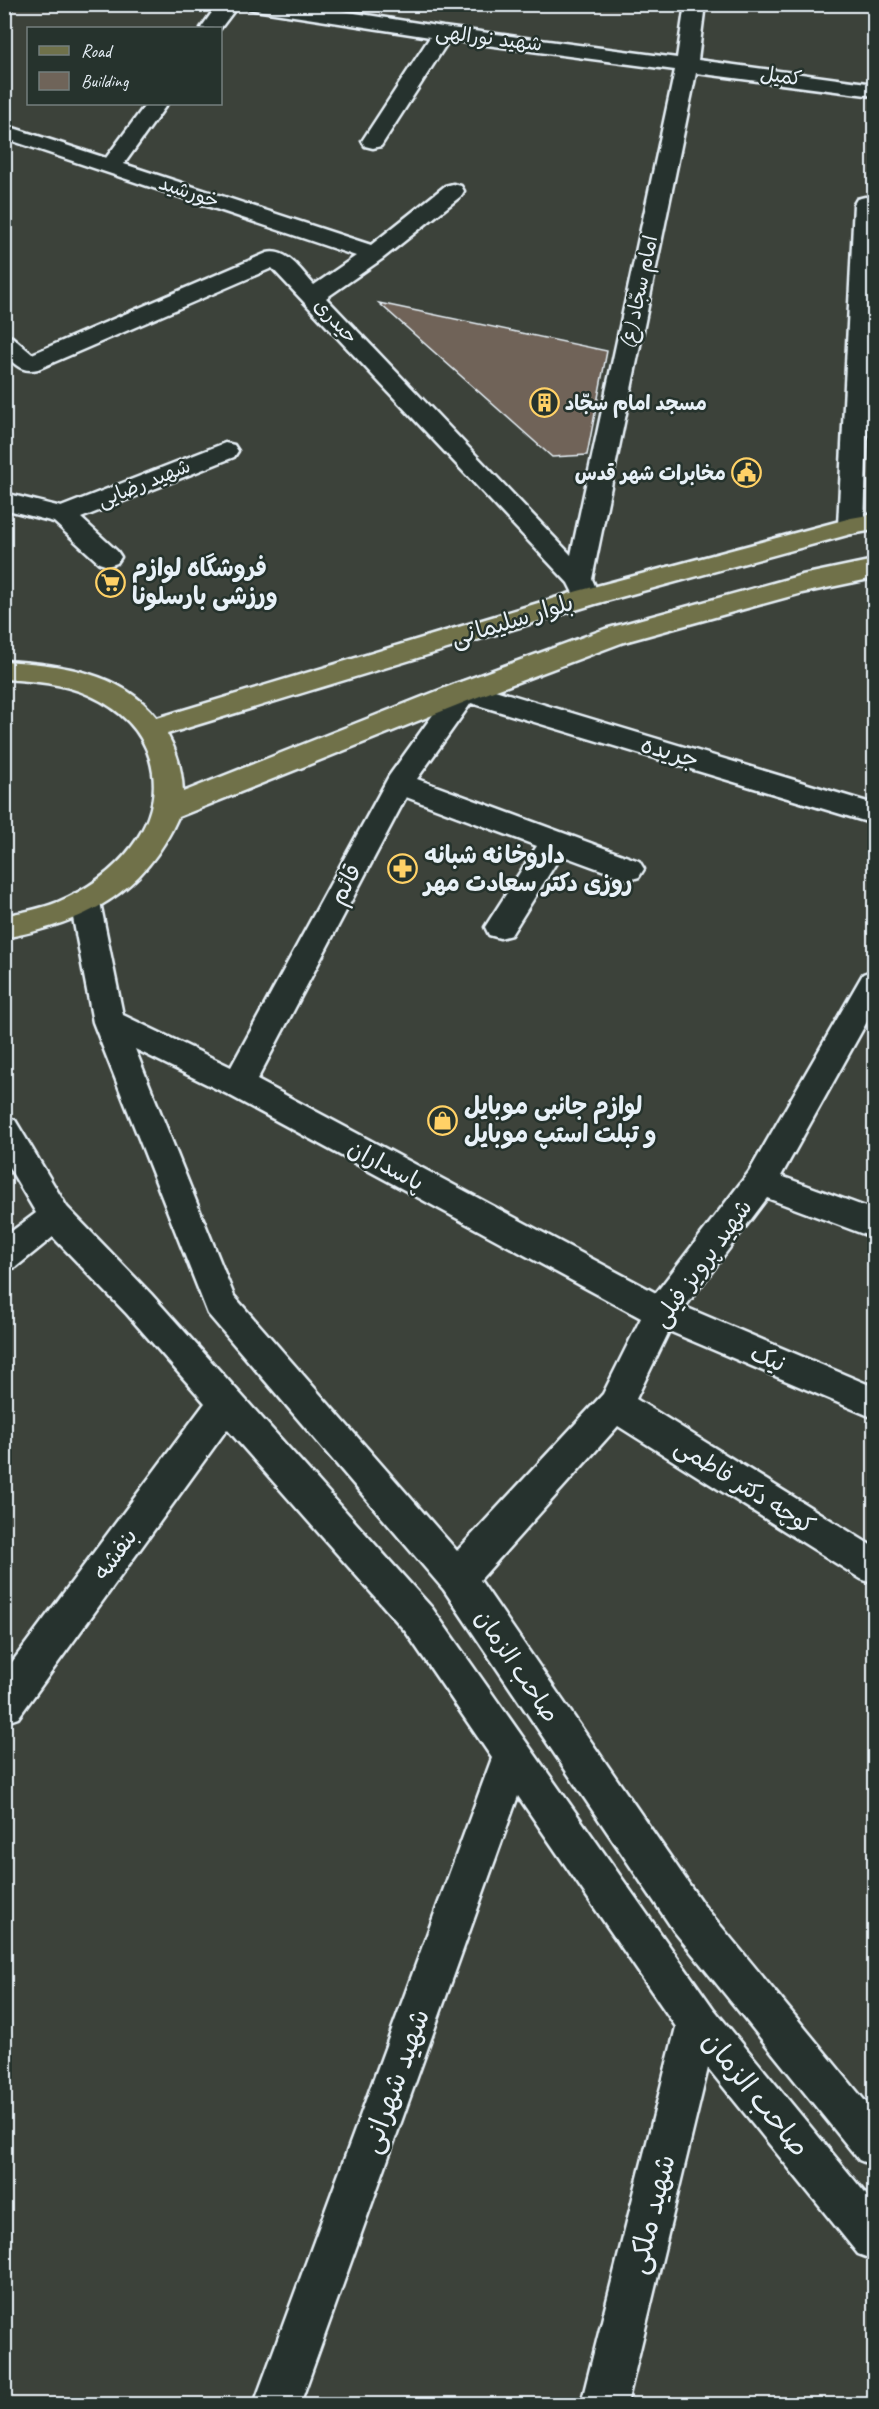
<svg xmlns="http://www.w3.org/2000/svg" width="879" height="2409" font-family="Caveat,'Playpen Sans Arabic',sans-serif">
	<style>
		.building { fill: #6f6459; stroke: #e8f1f8; stroke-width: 1.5 }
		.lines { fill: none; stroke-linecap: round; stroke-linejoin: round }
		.minor-casing { stroke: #e8f1f8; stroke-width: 5 }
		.major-casing { stroke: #e8f1f8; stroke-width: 5 }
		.minor { fill: #26332d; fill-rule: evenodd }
		.major { fill: #6f714a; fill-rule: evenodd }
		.labels { text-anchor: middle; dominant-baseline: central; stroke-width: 5; stroke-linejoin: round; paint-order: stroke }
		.far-street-label { font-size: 20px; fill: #e8f1f8; stroke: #26332d }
		.far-poi-label { font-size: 20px; font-weight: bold; fill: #e8f1f8; stroke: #26332d; text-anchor: start }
		.poi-label { font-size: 24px; font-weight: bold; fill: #e8f1f8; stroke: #26332d; text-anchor: start }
		.street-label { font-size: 24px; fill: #e8f1f8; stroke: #26332d }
		.near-street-label { font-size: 28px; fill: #e8f1f8; stroke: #26332d }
	</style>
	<rect width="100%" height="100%" fill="#3c423a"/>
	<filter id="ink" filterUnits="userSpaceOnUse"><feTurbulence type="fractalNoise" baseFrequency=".0167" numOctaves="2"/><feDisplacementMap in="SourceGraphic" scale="12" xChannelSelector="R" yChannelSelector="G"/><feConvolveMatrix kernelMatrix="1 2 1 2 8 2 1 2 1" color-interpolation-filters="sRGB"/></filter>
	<g filter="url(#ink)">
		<polygon class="building" points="379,303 607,351 587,455 552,457"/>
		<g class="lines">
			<defs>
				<g id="minor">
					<polygon points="4,4 15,4 11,9 4,11"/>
					<polygon points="218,4 239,4 220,29 201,28"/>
					<path d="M245 4H298L443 27 677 58 685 4H705L698 60 874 84V96L696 73 592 579 600 597 596 603 587 606 578 603 568 583 272 268 38 369C22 373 16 365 4 355V335L12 337 32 354 267 253C287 248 301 271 314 285L356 256 4 138V125L106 158 146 104H167L124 164 371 245 445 186 453 184 461 186 464 191 461 196 382 259 326 298 571 555 675 70 449 40 381 146 373 148 365 146 362 141 430 37 255 10 248 8Z"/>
					<polygon points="865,197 874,198 864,526 860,532 851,534 842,532 838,526 854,204 857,199"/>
					<polygon points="225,443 234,445 238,451 234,457 81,518 117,551 121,557 117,563 108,566 99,563 54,522 4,509 4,493 61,507"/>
					<path d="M465 681 874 804V824L471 703 417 779 639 861 644 869 639 877 629 880 561 855 511 935 500 938 489 935 485 927 537 846 406 797 257 1080 656 1293 749 1172 863 974 874 970V1009L781 1176 874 1210V1238L767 1198 685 1307 874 1387V1418L669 1331 636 1399 874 1547V1584L861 1579 618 1426 480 1580 702 1903 874 2112V2166L859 2160 674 1931 444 1590 208 1314 93 1022 70 902 74 894 85 891 96 894 100 902 123 1015 231 1067 389 776 455 684ZM135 1049 227 1094 641 1318 603 1394 457 1551 234 1296Z"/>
					<polygon points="4,1116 15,1120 67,1207 151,1294 432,1608 713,2008 874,2204 874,2260 858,2254 708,2068 627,2404 581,2404 676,2027 518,1796 300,2404 254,2404 492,1758 406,1632 227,1429 18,1718 4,1723 4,1673 205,1403 127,1314 53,1237 16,1267 4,1271 4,1237 36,1213 4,1159"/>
				</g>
				<path id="major" d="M874 514V530L851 534 595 604 167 734C178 753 182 771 183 792L455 684 605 629 802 575 874 560V578L802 593 624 642 475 698 178 817C144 894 84 923 4 938V916C22 912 41 909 58 902 114 879 169 824 150 759 141 728 118 708 89 695 63 683 33 681 4 679V661C58 664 122 672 157 718L578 591 851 518Z"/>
			</defs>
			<use href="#minor" class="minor-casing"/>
			<use href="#major" class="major-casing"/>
			<use href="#minor" class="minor"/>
			<use href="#major" class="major"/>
		</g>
	</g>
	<defs>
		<symbol id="building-ring" viewBox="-11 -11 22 22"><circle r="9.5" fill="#26332d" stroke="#ffd166" stroke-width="1.5"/><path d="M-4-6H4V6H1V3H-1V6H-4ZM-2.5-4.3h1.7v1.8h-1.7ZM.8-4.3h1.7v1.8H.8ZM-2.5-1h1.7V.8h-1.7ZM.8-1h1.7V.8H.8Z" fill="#ffd166"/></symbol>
		<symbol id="civic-ring" viewBox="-11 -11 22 22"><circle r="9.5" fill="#26332d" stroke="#ffd166" stroke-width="1.5"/><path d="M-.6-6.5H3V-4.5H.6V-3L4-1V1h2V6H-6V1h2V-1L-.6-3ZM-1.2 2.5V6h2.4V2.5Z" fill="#ffd166"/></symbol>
		<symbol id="supermarket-ring" viewBox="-11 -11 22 22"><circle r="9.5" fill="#26332d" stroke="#ffd166" stroke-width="1.5"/><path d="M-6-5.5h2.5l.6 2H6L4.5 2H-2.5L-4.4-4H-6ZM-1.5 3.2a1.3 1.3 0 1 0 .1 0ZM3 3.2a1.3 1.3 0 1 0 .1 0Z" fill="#ffd166"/></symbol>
		<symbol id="pharmacy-ring" viewBox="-11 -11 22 22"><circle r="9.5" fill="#26332d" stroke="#ffd166" stroke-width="1.5"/><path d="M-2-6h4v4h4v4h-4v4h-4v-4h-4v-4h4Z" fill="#ffd166"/></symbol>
		<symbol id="shop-ring" viewBox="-11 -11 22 22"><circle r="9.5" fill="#26332d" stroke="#ffd166" stroke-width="1.5"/><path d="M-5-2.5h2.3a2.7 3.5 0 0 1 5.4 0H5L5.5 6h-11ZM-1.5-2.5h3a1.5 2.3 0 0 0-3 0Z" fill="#ffd166"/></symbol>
	</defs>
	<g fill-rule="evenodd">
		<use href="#building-ring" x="528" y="386" width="33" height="33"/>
		<use href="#civic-ring" x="730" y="456" width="33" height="33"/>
		<use href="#supermarket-ring" x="94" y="566" width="33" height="33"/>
		<use href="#pharmacy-ring" x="386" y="852" width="33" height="33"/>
		<use href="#shop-ring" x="426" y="1104" width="33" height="33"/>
	</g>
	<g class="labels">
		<g class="far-street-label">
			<text transform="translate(489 38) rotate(7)">شهید نورالهی</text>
			<text transform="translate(781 76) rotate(8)">کمیل</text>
			<text transform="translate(189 192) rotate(19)">خورشید</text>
			<text transform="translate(639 292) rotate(-78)">امام سجّاد (ع)</text>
			<text transform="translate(336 321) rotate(47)">حیدری</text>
			<text transform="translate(144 483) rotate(-22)">شهید رضایی</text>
		</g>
		<g class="far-poi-label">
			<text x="565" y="403">مسجد امام سجّاد</text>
			<text x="726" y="473" text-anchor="end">مخابرات شهر قدس</text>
		</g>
		<g class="poi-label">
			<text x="132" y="568">فروشگاه لوازم<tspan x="132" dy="28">ورزشی بارسلونا</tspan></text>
			<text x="424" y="855">داروخانه شبانه<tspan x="424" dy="28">روزی دکتر سعادت مهر</tspan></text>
			<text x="464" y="1106">لوازم جانبی موبایل<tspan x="464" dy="28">و تبلت استپ موبایل</tspan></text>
		</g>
		<g class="street-label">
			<text transform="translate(512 620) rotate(-17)">بلوار سلیمانی</text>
			<text transform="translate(670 752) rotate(17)">جریده</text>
			<text transform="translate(345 884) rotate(-62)">قائم</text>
			<text transform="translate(386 1165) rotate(28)">پاسداران</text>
			<text transform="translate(702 1263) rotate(-54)">شهید پرویز فیلی</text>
			<text transform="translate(768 1358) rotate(23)">نیک</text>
			<text transform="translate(745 1486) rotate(32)">کوچه دکتر فاطمی</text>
			<text transform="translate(115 1554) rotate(-54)">بنفشه</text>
			<text transform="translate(517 1666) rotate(56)">صاحب الزمان</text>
		</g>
		<g class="near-street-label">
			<text transform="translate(395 2081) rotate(-70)">شهید شهرانی</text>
			<text transform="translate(756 2094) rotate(51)">صاحب الزمان</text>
			<text transform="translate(651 2214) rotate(-76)">شهید ملکی</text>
		</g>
	</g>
	<rect width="879" height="2409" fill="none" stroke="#26332d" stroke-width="24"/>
	<rect x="12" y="12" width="855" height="2385" fill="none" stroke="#e8f1f8" stroke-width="2" filter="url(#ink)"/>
	<rect x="27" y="27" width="195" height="78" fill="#26332d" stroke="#747f7e" stroke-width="1.5"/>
	<rect x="39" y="46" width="30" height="9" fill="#6f714a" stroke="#747f7e" stroke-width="1.5"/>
	<text x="81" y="57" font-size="18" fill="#e8f1f8">Road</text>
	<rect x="39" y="72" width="30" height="18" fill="#6f6459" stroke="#747f7e" stroke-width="1.5"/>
	<text x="81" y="87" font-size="18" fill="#e8f1f8">Building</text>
</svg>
